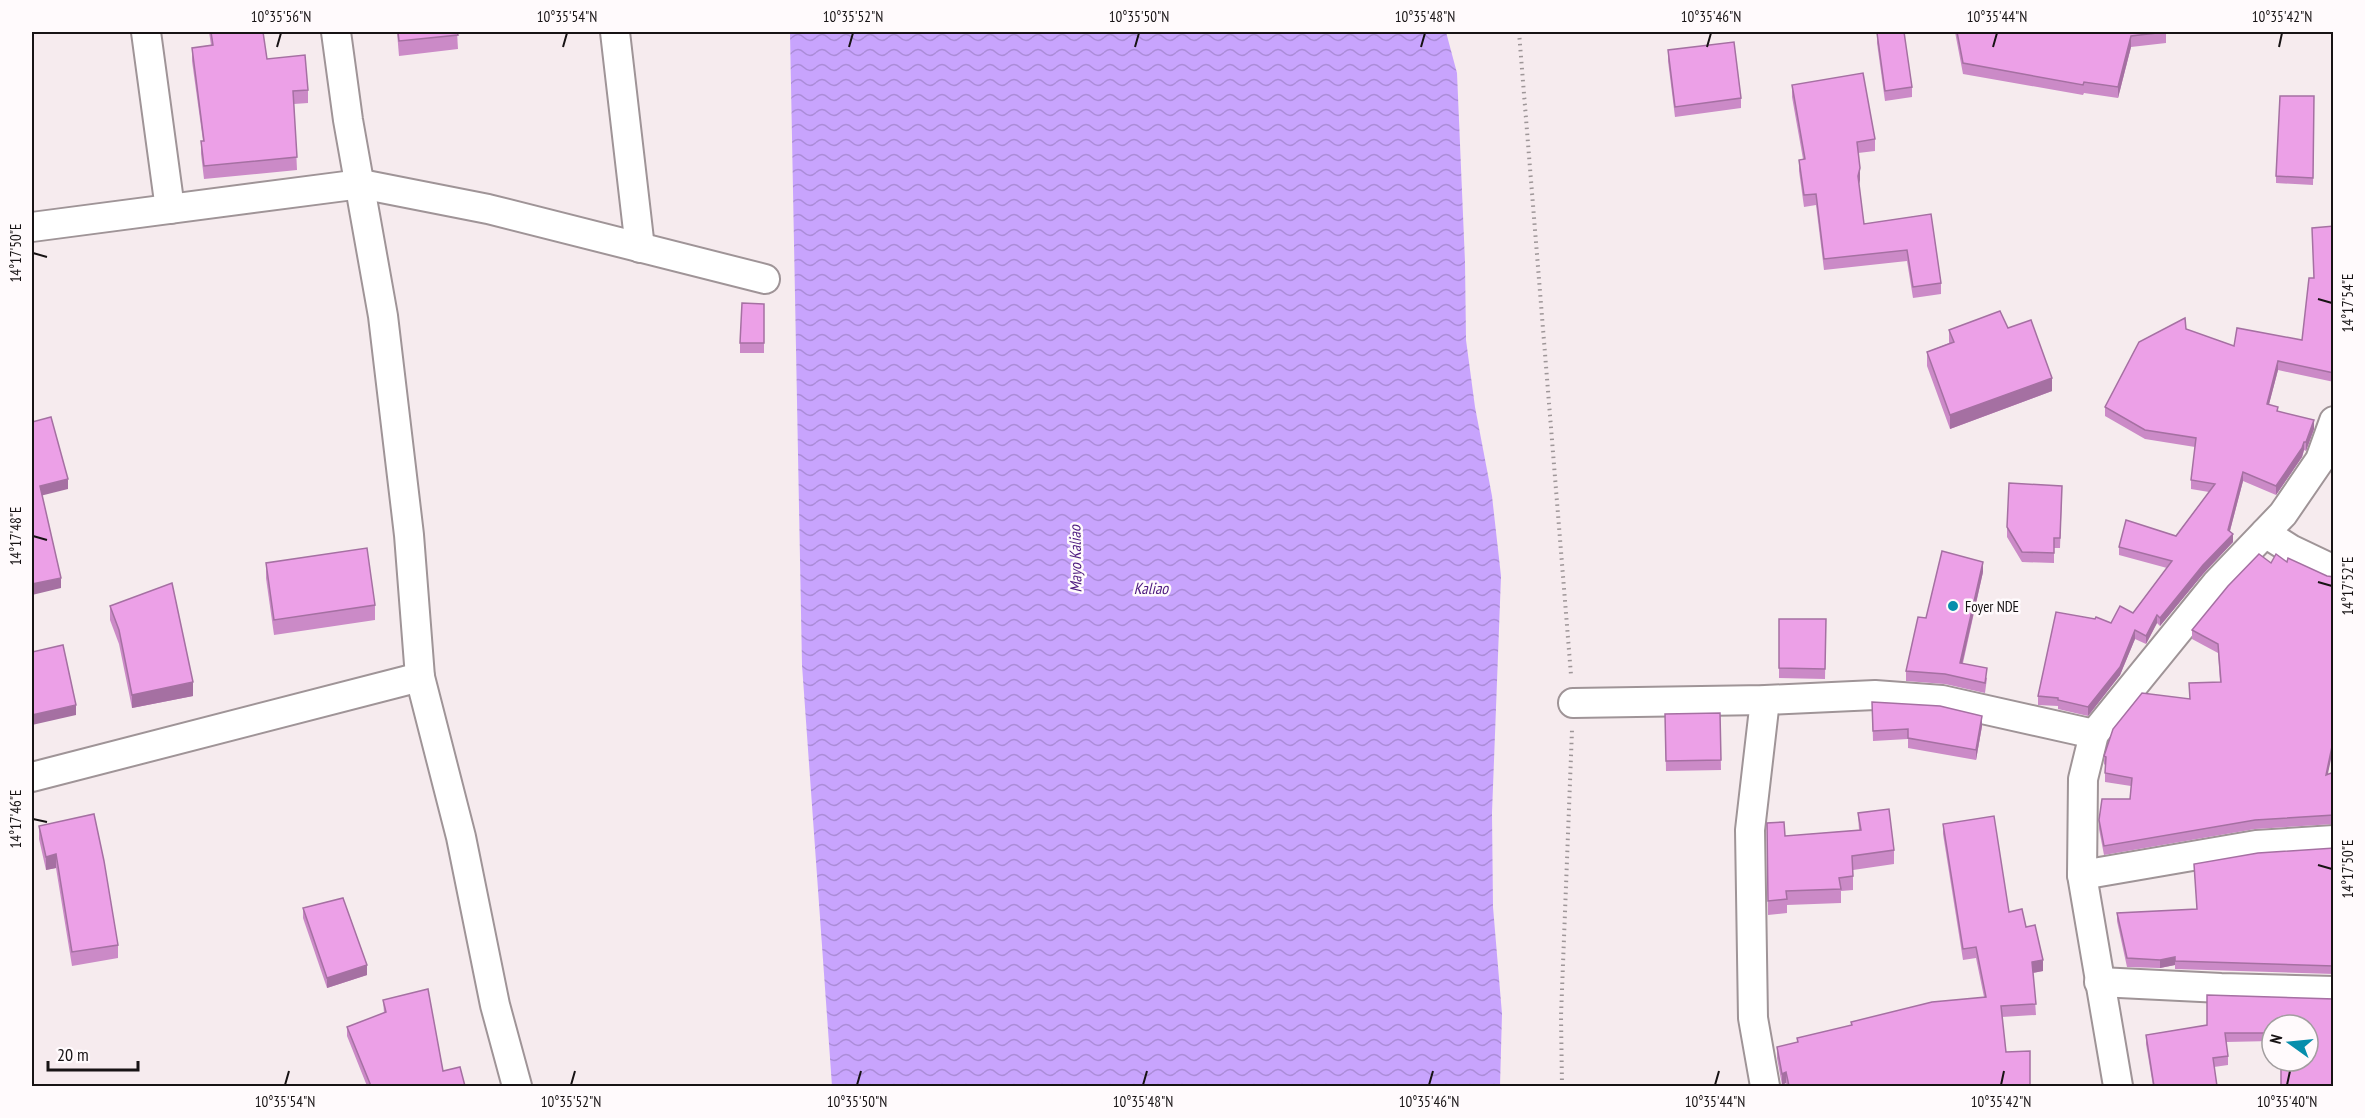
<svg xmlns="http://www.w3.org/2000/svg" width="2365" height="1118" font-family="'PT Sans Narrow',sans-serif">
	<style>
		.water { fill: url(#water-waves) }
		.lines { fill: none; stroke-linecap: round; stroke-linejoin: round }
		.minor-casing { stroke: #9f9497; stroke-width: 32 }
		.path { stroke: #9e9698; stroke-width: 4; stroke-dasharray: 1.5 4.5; stroke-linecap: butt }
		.minor { stroke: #fff; stroke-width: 28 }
		.wall { fill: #cb8ac7 }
		.shaded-wall { fill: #a570a2 }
		.building { fill: #eca0e7; stroke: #a570a2; stroke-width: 1.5 }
		.ticks { fill: none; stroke: #171314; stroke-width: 2 }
		.poi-dot { fill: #068eac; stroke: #fffafc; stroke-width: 2 }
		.labels { text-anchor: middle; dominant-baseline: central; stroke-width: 5; stroke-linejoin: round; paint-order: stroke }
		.poi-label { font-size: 15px; fill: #171314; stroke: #fffafc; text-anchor: start }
		.water-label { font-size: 16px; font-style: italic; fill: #4c187e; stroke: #fffafc }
		.neatline { fill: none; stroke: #171314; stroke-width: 2 }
		.ticks-label { font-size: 15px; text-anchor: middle; fill: #171314 }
	</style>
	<defs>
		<pattern id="water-waves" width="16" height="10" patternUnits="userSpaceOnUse" patternTransform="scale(1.5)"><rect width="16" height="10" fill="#c8a4fd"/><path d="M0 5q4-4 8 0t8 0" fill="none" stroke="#ab8cd8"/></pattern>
	</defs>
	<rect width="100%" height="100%" fill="#f6ebee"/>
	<polygon class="water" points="790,32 1446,32 1457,73 1465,262 1466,340 1475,407 1492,496 1501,576 1492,813 1493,907 1502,1014 1500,1086 832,1086 802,665"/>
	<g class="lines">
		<defs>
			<g id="minor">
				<polyline points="146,32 170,209"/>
				<polyline points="336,32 348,120 383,316 409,535 420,677 461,837 495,1005 517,1086"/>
				<polyline points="615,32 640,248"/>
				<polyline points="32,227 361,184 488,209 765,279"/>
				<polyline points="2265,533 2292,550 2334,570"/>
				<polyline points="1573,703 1765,700 1875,695 1942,700 2094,734"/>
				<polyline points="32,777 420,677"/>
				<polyline points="2082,875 2256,845 2334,840"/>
				<polyline points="2099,982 2221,988 2334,991"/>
				<polyline points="1765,1086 1753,1018 1750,830 1765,700"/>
				<polyline points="2118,1086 2082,875 2083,779 2094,734 2216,584 2283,514 2320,460 2334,421"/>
			</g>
		</defs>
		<use href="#minor" class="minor-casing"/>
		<g class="path">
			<polyline points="1519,32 1571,675"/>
			<polyline points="1562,1086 1561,1016 1572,730"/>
		</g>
		<use href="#minor" class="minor"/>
	</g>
	<g class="wall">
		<polygon points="209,32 263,32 267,59 308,90 308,103 294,104 297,170 204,179 201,154 201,141 203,141 192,61 192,48 211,45"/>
		<polygon points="397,32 457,32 458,49 399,56"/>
		<polygon points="1955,32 2166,32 2166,43 2131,47 2118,98 2084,93 2083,95 1963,74"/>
		<polygon points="1877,33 1912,87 1912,97 1885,101 1877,43"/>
		<polygon points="1668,50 1741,98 1741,108 1675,117 1668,61"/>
		<polygon points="1792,85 1875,139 1875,151 1858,153 1860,180 1859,184 1864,224 1931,214 1941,283 1941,294 1913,298 1907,261 1824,270 1816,205 1804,207 1799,171 1799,160 1803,159 1792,97"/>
		<polygon points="2314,96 2313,185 2276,183 2276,176"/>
		<polygon points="2334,226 2334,382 2278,370 2269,404 2278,411 2314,429 2306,451 2304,450 2302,457 2276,495 2243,481 2230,531 2233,542 2203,574 2160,626 2157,623 2146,644 2135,639 2120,675 2088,716 2058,709 2058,706 2038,705 2038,696 2111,623 2133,613 2167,568 2119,555 2119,547 2176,536 2209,492 2191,489 2191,480 2195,447 2145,439 2105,416 2105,407 2186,329 2234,346 2302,340 2314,278"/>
		<polygon points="764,304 764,353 740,353 740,343"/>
		<polygon points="1949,330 2052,391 1950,429 1927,366 1927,352 1949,343"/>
		<polygon points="2062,496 2060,548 2054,548 2054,563 2022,562 2007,537 2007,527"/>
		<polygon points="2287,562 2327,576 2334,577 2334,745 2327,774 2334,772 2334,824 2255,829 2104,855 2099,829 2099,820 2130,799 2131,786 2105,782 2105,765 2104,764 2104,756 2190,699 2220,682 2218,653 2192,639 2192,630 2271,563"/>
		<polygon points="266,563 375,605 375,620 274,635 266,578"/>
		<polygon points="1983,572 1963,663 1987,678 1985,693 1945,684 1906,681 1906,671 1926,618"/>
		<polygon points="110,606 193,696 132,708 119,644 110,620"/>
		<polygon points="1779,619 1826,619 1825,679 1779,678"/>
		<polygon points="1872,702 1982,726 1976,760 1908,748 1908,739 1873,741"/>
		<polygon points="1720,713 1721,770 1666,771 1665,714"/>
		<polygon points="1858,813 1894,850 1894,864 1853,870 1853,890 1841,891 1841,903 1787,905 1787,913 1768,915 1767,823 1785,836 1859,830"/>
		<polygon points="1943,824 2009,912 2026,927 2043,971 2033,973 2036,1015 2002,1017 2006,1052 2030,1086 1787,1086 1786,1083 1782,1085 1777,1058 1777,1047 1797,1043 1797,1038 1851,1026 1851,1022 1984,997 1976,958 1963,960 1943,834"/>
		<polygon points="39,826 118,945 118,958 72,966 56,868 46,870 39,839"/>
		<polygon points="2334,848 2334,974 2175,969 2175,965 2160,968 2127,967 2117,921 2117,913 2197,909 2194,864"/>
		<polygon points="303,908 367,975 327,988 303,918"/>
		<polygon points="2207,995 2334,999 2334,1086 2281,1086 2281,1061 2308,1061 2308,1025 2272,1025 2272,1041 2226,1042 2228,1056 2228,1065 2214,1067 2217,1086 2153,1086 2146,1044 2146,1035 2207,1025"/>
		<polygon points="383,1000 443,1071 465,1086 367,1086 347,1036 347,1027 384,1013"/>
	</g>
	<g class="shaded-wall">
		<polygon points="2131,36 2131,47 2118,98 2118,87"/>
		<polygon points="1860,168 1860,180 1858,188 1858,176"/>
		<polygon points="2278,361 2278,370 2267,412 2267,404"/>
		<polygon points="2052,378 2052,391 1950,429 1950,415"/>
		<polygon points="2314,420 2314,429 2306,451 2306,442"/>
		<polygon points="2304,442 2304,450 2302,457 2276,495 2276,486"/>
		<polygon points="2243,472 2243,481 2228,538 2228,530"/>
		<polygon points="68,479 68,489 40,496 40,486"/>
		<polygon points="2233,534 2233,542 2203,574 2160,626 2160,618 2203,565"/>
		<polygon points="1983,562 1983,572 1960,673 1960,663"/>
		<polygon points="61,578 61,588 32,595 32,584"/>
		<polygon points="2157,615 2157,623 2146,644 2146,636"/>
		<polygon points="2135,630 2135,639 2120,675 2088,716 2088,707"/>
		<polygon points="193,682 193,696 132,708 132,695"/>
		<polygon points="76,705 76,715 32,725 32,715"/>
		<polygon points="1982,716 1982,726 1976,760 1976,750"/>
		<polygon points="2334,737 2334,745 2326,783 2326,775"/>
		<polygon points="56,854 56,868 46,870 46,857"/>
		<polygon points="2175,957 2175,965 2160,968 2160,960"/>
		<polygon points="2043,960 2043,971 2032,973 2032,962"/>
		<polygon points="367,965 367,975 327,988 327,978"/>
		<polygon points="1786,1072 1786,1083 1782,1085 1782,1074"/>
	</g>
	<g class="building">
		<polygon points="211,32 263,32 267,59 305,55 308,90 293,91 297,157 204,166 201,141 204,141 192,48 213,45"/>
		<polygon points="398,32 457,32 458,35 399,41"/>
		<polygon points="1886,32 1904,32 1912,87 1885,91 1877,33"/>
		<polygon points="1957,32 2166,32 2131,36 2118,87 2084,82 2083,85 1963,63"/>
		<polygon points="1734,42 1741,98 1675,107 1668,50"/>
		<polygon points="1863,73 1875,139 1857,142 1860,168 1858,176 1864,224 1931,214 1941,283 1913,287 1907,250 1824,259 1816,194 1804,195 1799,160 1805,159 1792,85"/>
		<polygon points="2280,96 2314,96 2313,178 2276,176"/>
		<polygon points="2334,226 2334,373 2278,361 2267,404 2278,407 2277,411 2314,420 2306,442 2304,442 2302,448 2276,486 2243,472 2228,530 2233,534 2203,565 2160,618 2157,615 2146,636 2135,630 2120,667 2088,707 2058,700 2058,698 2038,696 2056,612 2095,619 2096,617 2111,623 2120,606 2133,613 2172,561 2119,547 2126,520 2176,536 2215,484 2191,480 2196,438 2145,430 2105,407 2139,342 2185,318 2186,329 2234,346 2237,328 2302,340 2309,278 2314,278 2312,228"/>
		<polygon points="742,303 764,304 764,343 740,343"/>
		<polygon points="2000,311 2008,328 2031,320 2052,378 1950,415 1927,352 1954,342 1949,330"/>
		<polygon points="51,417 68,479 40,486 61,578 32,584 32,422"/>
		<polygon points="2009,483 2062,486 2060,538 2054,538 2054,553 2022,552 2007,527"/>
		<polygon points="367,548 375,605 274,620 266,563"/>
		<polygon points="1942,551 1983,562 1960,663 1987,668 1985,683 1945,674 1906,671 1918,617 1926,618"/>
		<polygon points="2259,554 2271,563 2276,554 2287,562 2288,558 2327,576 2334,577 2334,737 2326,775 2334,772 2334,815 2255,820 2104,846 2099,820 2102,799 2130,799 2132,778 2105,773 2106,757 2104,756 2113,729 2142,693 2190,699 2189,683 2221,682 2218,644 2192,630 2228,586"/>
		<polygon points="172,583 193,682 132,695 119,630 110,606"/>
		<polygon points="1779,619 1826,619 1825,669 1779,668"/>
		<polygon points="63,645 76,705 32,715 32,652"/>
		<polygon points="1872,702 1940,706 1982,716 1976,750 1908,738 1908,729 1873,731"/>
		<polygon points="1720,713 1721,760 1666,761 1665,714"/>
		<polygon points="1889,809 1894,850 1852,856 1853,876 1839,878 1841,889 1786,891 1787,899 1768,901 1767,823 1784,822 1785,836 1861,830 1858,813"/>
		<polygon points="94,814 104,861 118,945 72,952 56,854 46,857 39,826"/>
		<polygon points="1994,816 2009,912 2022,909 2026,927 2035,925 2043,960 2032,962 2036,1004 2001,1006 2006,1052 2030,1051 2030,1086 1789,1086 1786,1072 1782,1074 1777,1047 1798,1042 1797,1038 1852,1025 1851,1022 1932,1002 1986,997 1976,947 1963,949 1943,824"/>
		<polygon points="2334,848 2334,966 2175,961 2175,957 2160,960 2127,958 2117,913 2197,909 2194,864 2258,853"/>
		<polygon points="343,898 367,965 327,978 303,908"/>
		<polygon points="428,989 443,1071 460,1067 465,1086 371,1086 347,1027 386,1012 383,1000"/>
		<polygon points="2207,995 2334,999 2334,1086 2281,1086 2281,1061 2308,1061 2308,1025 2272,1025 2272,1033 2225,1033 2228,1056 2213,1058 2217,1086 2154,1086 2146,1035 2207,1025"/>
	</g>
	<path class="ticks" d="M277 47 281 33M563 47 567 33M849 47 853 33M1135 47 1139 33M1421 47 1425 33M1707 47 1711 33M1993 47 1997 33M2279 47 2282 33M33 253 47 257M2318 299 2332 303M33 536 47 540M2318 582 2332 586M33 819 47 822M2318 865 2332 869M285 1085 289 1071M571 1085 575 1071M857 1085 861 1071M1143 1085 1147 1071M1429 1085 1433 1071M1715 1085 1719 1071M2001 1085 2004 1071M2287 1085 2290 1071"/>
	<circle class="poi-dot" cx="1953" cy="606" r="6"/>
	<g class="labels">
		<g class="poi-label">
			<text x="1965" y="606">Foyer NDE</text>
		</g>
		<g class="water-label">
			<text transform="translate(1075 559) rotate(-91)">Mayo Kaliao</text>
			<text x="1151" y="588">Kaliao</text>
		</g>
	</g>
	<rect width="2365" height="1118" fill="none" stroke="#fffafc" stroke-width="66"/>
	<g transform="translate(2290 1043) rotate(285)"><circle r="28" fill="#fffafc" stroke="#a29e9f" stroke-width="1.5"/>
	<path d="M0-4.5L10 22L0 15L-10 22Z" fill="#068eac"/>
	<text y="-9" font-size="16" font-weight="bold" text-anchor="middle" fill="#171314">N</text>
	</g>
	<path d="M48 1061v9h90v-9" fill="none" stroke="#171314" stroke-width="3"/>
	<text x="57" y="1061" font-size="18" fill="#171314" stroke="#fffafc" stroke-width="4.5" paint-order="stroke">20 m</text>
	<rect x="33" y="33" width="2299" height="1052" class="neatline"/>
	<g class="ticks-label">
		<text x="281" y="22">10°35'56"N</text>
		<text x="567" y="22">10°35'54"N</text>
		<text x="853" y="22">10°35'52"N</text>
		<text x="1139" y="22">10°35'50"N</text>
		<text x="1425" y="22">10°35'48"N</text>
		<text x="1711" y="22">10°35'46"N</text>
		<text x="1997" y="22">10°35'44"N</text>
		<text x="2282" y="22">10°35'42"N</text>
		<text transform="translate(16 253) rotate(-90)" y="5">14°17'50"E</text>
		<text transform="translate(2348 303) rotate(-90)" y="5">14°17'54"E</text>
		<text transform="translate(16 536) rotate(-90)" y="5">14°17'48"E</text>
		<text transform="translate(2348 586) rotate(-90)" y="5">14°17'52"E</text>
		<text transform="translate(16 819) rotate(-90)" y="5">14°17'46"E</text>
		<text transform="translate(2348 869) rotate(-90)" y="5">14°17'50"E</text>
		<text x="285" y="1107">10°35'54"N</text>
		<text x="571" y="1107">10°35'52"N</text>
		<text x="857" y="1107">10°35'50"N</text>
		<text x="1143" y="1107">10°35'48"N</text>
		<text x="1429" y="1107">10°35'46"N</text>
		<text x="1715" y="1107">10°35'44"N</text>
		<text x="2001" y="1107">10°35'42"N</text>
		<text x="2287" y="1107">10°35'40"N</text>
	</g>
</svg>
